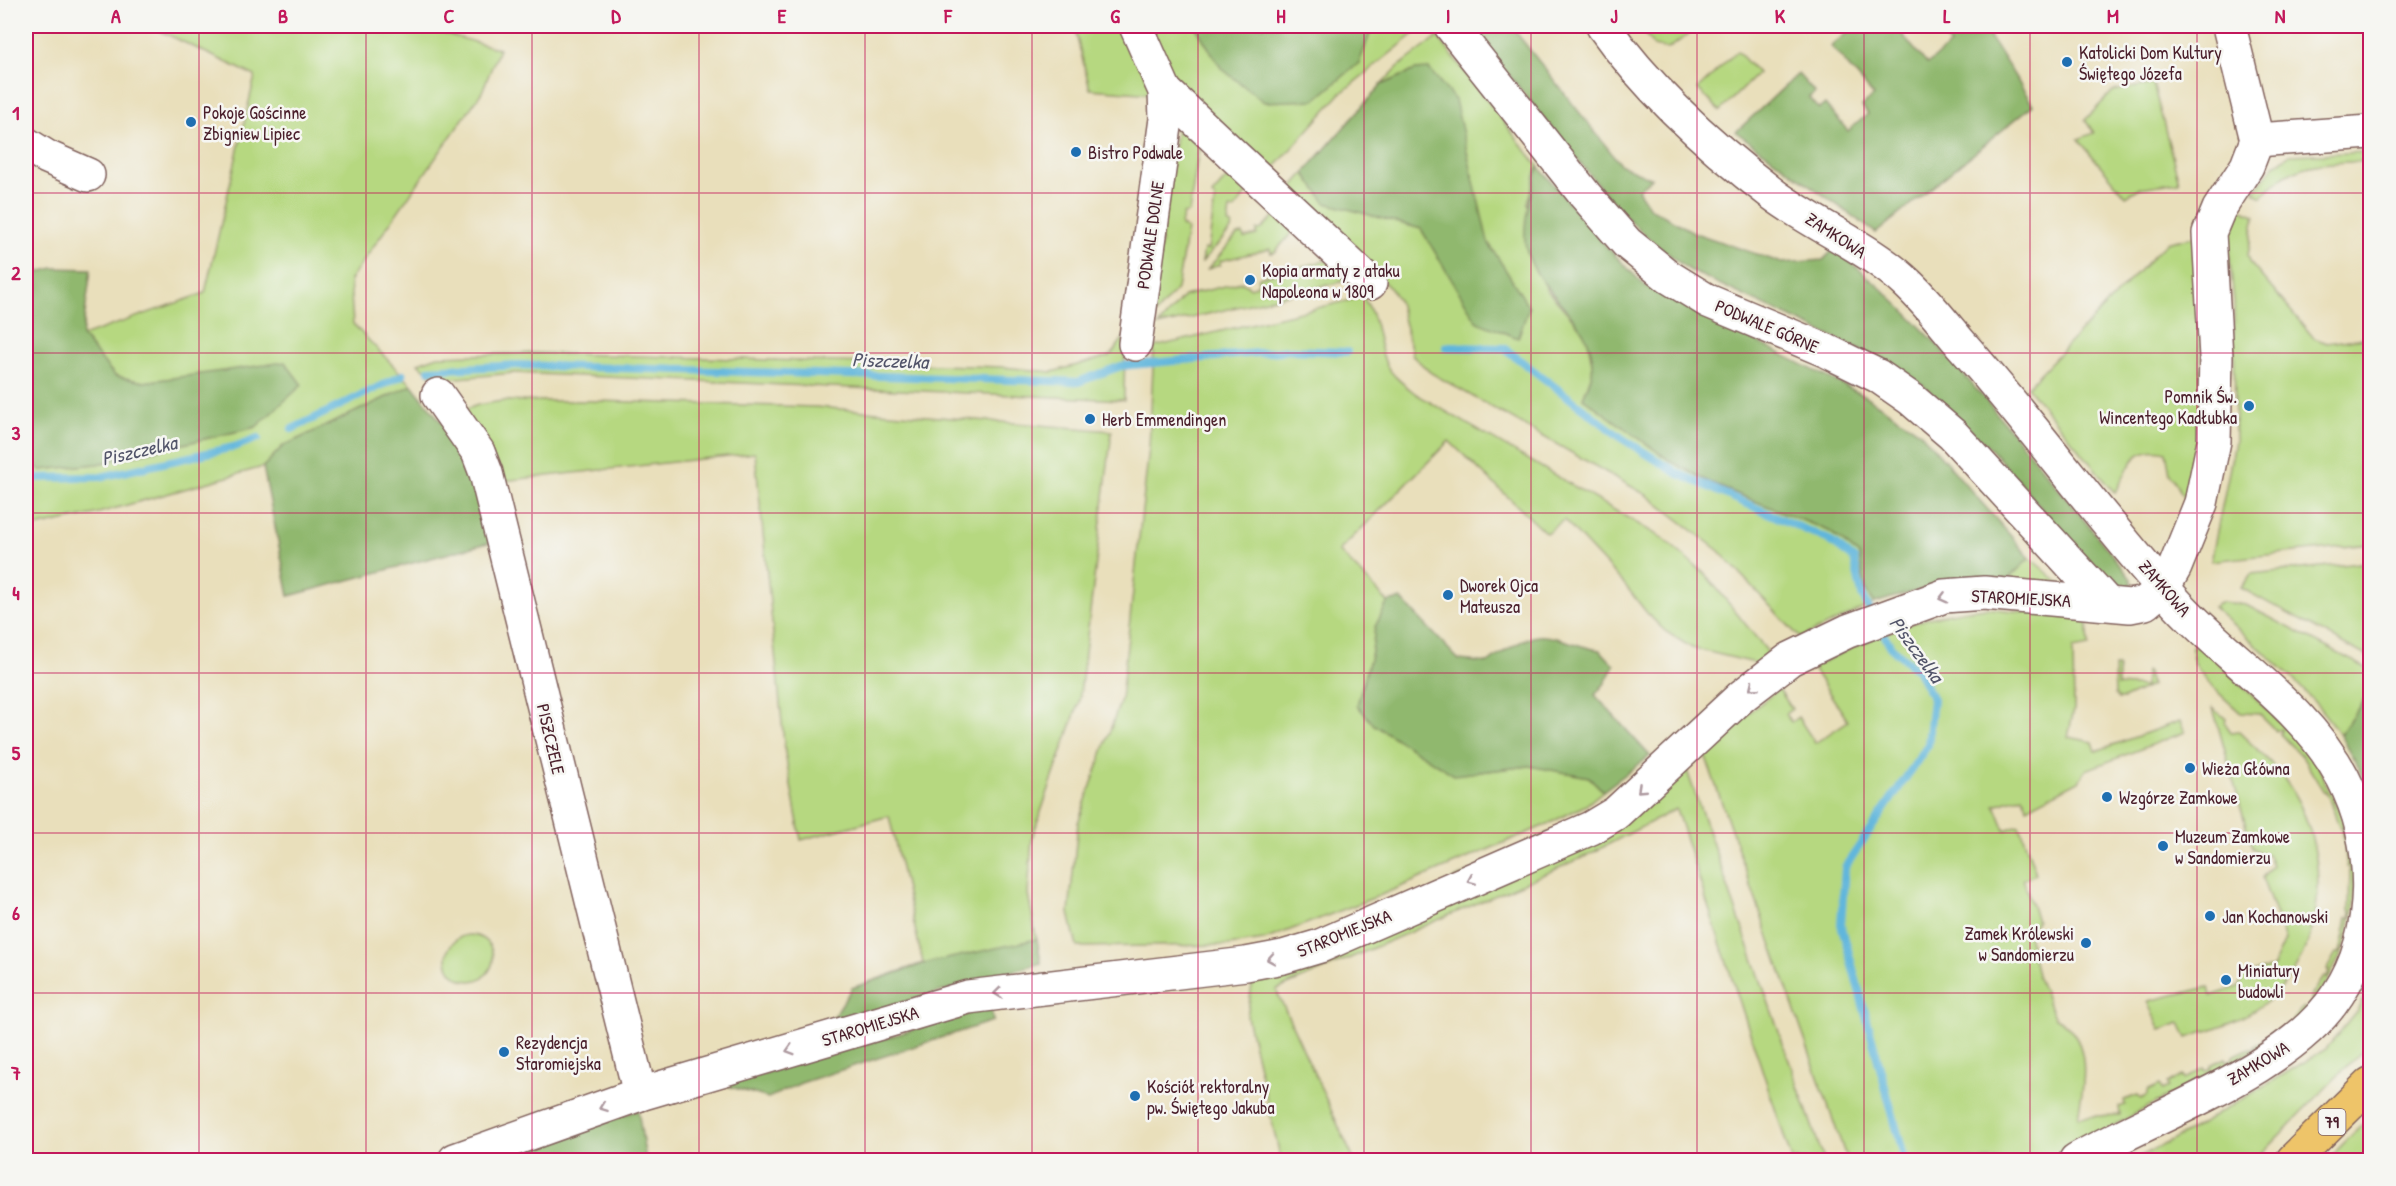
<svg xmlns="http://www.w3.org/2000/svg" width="2396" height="1186" font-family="'Patrick Hand',sans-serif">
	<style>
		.green { fill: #b6d880; stroke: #807c56; stroke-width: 1.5 }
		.forest { fill: #90b86e; stroke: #6d6c4c; stroke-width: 1.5 }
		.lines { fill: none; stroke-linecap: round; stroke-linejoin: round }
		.stream { stroke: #60b6dc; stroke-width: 8 }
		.minor-casing { stroke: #82625d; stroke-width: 36 }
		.major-casing { stroke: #82625d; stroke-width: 36 }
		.minor { stroke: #fff; stroke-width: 33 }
		.major { stroke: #eec469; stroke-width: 33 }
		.oneway { stroke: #ae9aa0 }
		.grid { fill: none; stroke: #c2185b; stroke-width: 1.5; stroke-opacity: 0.55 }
		.poi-dot { fill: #1f6fb2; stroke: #f6f6f2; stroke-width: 2 }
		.labels { text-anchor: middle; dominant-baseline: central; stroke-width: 5; stroke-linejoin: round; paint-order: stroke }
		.shield { fill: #f6f6f2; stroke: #7e6067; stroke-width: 1.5 }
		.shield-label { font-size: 16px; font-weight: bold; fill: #4a1f2b }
		.poi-label { font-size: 18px; fill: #4a1f2b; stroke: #f6f6f2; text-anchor: start }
		.street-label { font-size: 18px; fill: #4a1f2b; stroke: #f6f6f2 }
		.water-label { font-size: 20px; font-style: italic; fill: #525469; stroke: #f6f6f2 }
		.neatline { fill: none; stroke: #c2185b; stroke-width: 2 }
		.grid-label { font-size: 20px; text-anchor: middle; font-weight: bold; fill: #c2185b }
	</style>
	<rect width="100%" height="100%" fill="#f6f6f2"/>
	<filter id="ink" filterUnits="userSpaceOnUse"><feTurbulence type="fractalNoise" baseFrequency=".0167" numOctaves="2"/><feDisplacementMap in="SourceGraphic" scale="12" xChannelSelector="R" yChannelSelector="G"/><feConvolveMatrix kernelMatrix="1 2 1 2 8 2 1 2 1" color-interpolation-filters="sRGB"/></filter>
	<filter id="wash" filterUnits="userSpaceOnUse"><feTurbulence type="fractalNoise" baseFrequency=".008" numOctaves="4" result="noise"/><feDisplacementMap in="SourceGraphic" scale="24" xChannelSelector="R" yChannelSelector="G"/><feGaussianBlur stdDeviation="1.35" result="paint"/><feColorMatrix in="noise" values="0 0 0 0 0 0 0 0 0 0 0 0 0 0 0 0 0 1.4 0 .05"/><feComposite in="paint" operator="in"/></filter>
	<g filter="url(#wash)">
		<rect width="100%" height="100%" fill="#e9dfbb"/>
		<g class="green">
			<polygon points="157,26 379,26 392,30 395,26 419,26 499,49 482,92 350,280 353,324 412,385 283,446 263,467 95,514 26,529 26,437 41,470 97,464 256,427 284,363 144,382 115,376 82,336 205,293 255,76 156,29"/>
			<polygon points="1074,26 1125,26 1153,94 1090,89"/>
			<polygon points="1147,26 1394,27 1424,26 1340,94 1268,175 1176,84"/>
			<polygon points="1647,26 1700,26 1668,49 1654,46 1642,30"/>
			<polygon points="1438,37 1538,166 1527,203 1546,289 1587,335 1593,371 1583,398 1672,462 1713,484 1829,531 1859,555 1866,591 1875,603 1800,638 1719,551 1648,496 1431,373 1413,356 1399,302 1392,290 1287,193 1381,85 1398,67"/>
			<polygon points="1737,51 1758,73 1720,111 1698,89"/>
			<polygon points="2153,84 2179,182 2140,188 2126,196 2078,139 2094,133 2085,120 2113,91"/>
			<polygon points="1178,120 1200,142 1189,212 1183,214 1181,226 1187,229 1177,289 1150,320"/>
			<path d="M2370 152V161C2327 164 2292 159 2262 197L2254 192 2275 164 2289 155Z"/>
			<polygon points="1233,171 1250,189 1234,210 1230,209 1228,224 1232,225 1231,230 1202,262 1204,249 1208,250 1215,198 1212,195"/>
			<polygon points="2238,208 2255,215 2248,255 2251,264 2314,338 2327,343 2370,337 2370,544 2211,561 2235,442 2234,302 2228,239 2229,226"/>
			<polygon points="1277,213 1294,230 1275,252 1271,253 1270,249 1220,261 1220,265 1208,269 1237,235 1243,234 1244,238 1257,235 1257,230 1262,229"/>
			<path d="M2196 236 2203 427 2186 501 2170 473 2166 452C2131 444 2129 470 2115 493L2027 387 2166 243Z"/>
			<polygon points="1328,260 1349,280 1158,326 1184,296 1241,282 1251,288 1257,285 1259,277"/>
			<path d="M1363 297C1379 320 1376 340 1386 364 1392 376 1406 386 1416 394L1664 539 1706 575 1771 656 1759 664 1692 648 1665 631 1647 613 1625 585 1564 520 1546 533 1449 441 1339 551 1388 602 1375 627 1372 652 1357 706 1480 772 1529 766 1559 770 1589 777 1603 791 1586 805 1548 824 1381 895 1264 940 1229 945 1077 947 1069 913 1078 823 1121 699 1149 448 1154 347Z"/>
			<polygon points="1125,336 1124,400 514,373 436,380 418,363 438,356 536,353 1003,367 1052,372 1110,356"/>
			<polygon points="502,401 595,401 816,407 1112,431 1079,702 1032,838 1028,894 1041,963 852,988 923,963 889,816 801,840 785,753 755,453 502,481 464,410 478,405"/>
			<polygon points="2030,558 2064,587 2061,591 2008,579"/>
			<polygon points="2370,562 2370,658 2241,588 2251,574"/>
			<path d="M2222 602 2246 605 2370 670V691L2340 735C2306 685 2258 647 2213 607Z"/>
			<path d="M1986 608 2087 619 2089 646 2073 649 2074 709 2068 737 2093 742 2096 751 2180 721 2185 732 2086 770 2079 781 2027 808 2023 796 1995 805 2005 830 2019 825 2036 874 2023 879 2037 921 2028 934 2037 975 2054 1017C2094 1038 2084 1081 2078 1117L2120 1115 2119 1107 2125 1105 2124 1100 2138 1095 2141 1099 2147 1095V1091L2160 1085 2162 1090 2168 1087 2167 1083 2182 1076 2184 1080 2204 1068 2206 1071 2211 1068V1065L2226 1058 2227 1061 2233 1059V1056L2248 1049H2255L2254 1046 2269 1036 2271 1039 2287 1024 2289 1026 2294 1022 2293 1019 2303 1007 2305 1010 2313 1000 2310 998 2324 977 2327 978 2329 971 2327 969 2336 953H2340L2347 918 2350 919 2351 912 2349 911 2350 867 2347 866 2342 827 2339 826 2326 791 2324 792 2303 758 2280 734 2281 728 2276 731 2259 714 2241 713C2226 700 2187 668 2192 646H2201L2299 741 2316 762 2341 816 2355 871 2354 909 2344 948 2326 984 2299 1020 2266 1044 2049 1160H1847L1703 749 1779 689 1792 709 1785 714 1791 722 1798 717 1815 743 1848 721 1812 667C1872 639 1918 613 1986 608Z"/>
			<polygon points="2114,667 2118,667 2118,685 2145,687 2145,671 2148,672 2151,686 2123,699 2118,699 2115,695"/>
			<path d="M2213 708 2226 719 2225 723 2231 732 2238 731C2253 746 2270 760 2283 777 2333 843 2332 952 2262 1005 2241 1021 2212 1029 2187 1038L2180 1023 2161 1030 2148 1001 2209 987 2211 996 2238 987 2244 976 2273 966 2285 940 2262 878 2272 865 2268 856 2252 848Z"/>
			<polygon points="1685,765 1824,1160 1792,1160 1676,809 1584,857 1276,990 1354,1160 1281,1160 1247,1017 1253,979"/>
			<circle cx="470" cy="958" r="23"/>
			<polygon points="2370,985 2370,1043 2255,1160 2133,1160 2179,1137 2326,1049 2357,1011"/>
			<polygon points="2370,1117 2370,1160 2327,1160"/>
		</g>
		<g class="forest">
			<polygon points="1195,26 1373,26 1359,63 1315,100 1264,102 1221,68"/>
			<path d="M1472 26H1511L1621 165 1651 178 1638 190 1650 208 1695 233 1782 263 1823 260 1834 249C1901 300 1954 362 2008 427 2050 478 2091 528 2131 579L2132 584 2126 588 2099 570 2073 545 1991 449 1923 385 1860 350 1689 270 1648 238 1616 207 1487 48Z"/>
			<polygon points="1855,26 1895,26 1927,64 1950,45 1934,26 1983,26 2033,105 1876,233 1736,132 1798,74 1815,93 1809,97 1819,109 1825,104 1848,131 1868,114 1862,106 1874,96 1831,46"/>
			<polygon points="1429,69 1455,100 1488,242 1529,307 1518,338 1477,322 1421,229 1326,203 1304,173 1381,85 1415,70"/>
			<path d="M1538 166 1606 246 1644 285 1865 396 1920 432 2030 558 2008 579C1956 578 1924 588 1875 603L1866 591 1859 555 1829 531 1713 484 1672 462 1583 398C1586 390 1591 380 1592 372 1599 321 1536 295 1526 248 1521 226 1532 188 1538 166Z"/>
			<polygon points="53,268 91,269 82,336 115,376 144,382 285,362 302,385 256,427 97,464 40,470 26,455 26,276"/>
			<polygon points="412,385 473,462 495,541 289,596 263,467 283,446"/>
			<path d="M1401 599 1459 660 1488 663C1500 654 1528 634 1544 636 1562 637 1581 648 1600 650L1614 665 1605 683 1595 695 1650 756 1603 791 1589 777 1529 766 1454 775 1374 725 1357 705 1372 652 1375 627 1388 602Z"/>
			<polygon points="2370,691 2370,787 2340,735"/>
			<polygon points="1037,939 1041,963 829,1024 852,988 923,964"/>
			<polygon points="991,1007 993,1021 801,1083 768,1098 724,1085"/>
			<polygon points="638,1110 646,1160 497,1160"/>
		</g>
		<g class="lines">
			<g class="stream">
				<polyline points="1446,347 1504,348 1623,439 1679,474 1829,540 1854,559 1862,595 1873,616"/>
				<polyline points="429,370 519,365 1078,382 1121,366 1290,350 1347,352"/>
				<polyline points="292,429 403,375"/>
				<polyline points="26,478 101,477 234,447 258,438"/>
				<polyline points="1880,627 1891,647 1917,670 1933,699 1928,745 1845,867 1841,924 1905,1160"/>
			</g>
		</g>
	</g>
	<g filter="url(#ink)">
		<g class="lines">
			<defs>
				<g id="minor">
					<polyline points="1451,26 1585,195 1627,243 1669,277 1708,301 1827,351 1878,376 1911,399 1953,435 2106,602"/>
					<path d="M1603 26C1649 91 1710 146 1774 195 1814 225 1872 249 1908 284 1927 302 1944 324 1961 344 2034 426 2098 516 2172 598 2227 660 2303 703 2343 778 2377 844 2379 931 2338 994 2290 1070 2154 1115 2076 1160"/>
					<polyline points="1165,91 1370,283"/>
					<polyline points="2257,140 2370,132"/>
					<polyline points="26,144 47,157 88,175"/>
					<polyline points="1135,344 1166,119 1165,91 1136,26"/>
					<polyline points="438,395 478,452 486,473 640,1094"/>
					<polyline points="455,1160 640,1094 968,997 1246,964 1283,957 1320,946 1591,828 1616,813 1742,696 1790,659 1848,631 1944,596 1984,593 2130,606 2145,603 2163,588 2175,567 2201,503 2214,441 2216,357 2209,233 2219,209 2247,166 2257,140 2229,26"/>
				</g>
				<polyline id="major" points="2293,1160 2370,1084"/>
			</defs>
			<use href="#minor" class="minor-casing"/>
			<use href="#major" class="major-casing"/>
			<use href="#minor" class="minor"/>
			<use href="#major" class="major"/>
		</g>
		<defs><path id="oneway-chevron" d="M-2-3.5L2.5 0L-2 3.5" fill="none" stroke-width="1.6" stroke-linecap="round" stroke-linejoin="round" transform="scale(1.5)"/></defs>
		<g class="oneway">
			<use href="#oneway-chevron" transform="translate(1943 598) rotate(166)"/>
			<use href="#oneway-chevron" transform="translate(1753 687) rotate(141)"/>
			<use href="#oneway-chevron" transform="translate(1641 789) rotate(137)"/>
			<use href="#oneway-chevron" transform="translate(1471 880) rotate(157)"/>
			<use href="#oneway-chevron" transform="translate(1271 959) rotate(170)"/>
			<use href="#oneway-chevron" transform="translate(998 993) rotate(173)"/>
			<use href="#oneway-chevron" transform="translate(790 1050) rotate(163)"/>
			<use href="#oneway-chevron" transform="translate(603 1107) rotate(160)"/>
		</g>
	</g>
	<path class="grid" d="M199 26V1160M366 26V1160M532 26V1160M699 26V1160M865 26V1160M1032 26V1160M1198 26V1160M1364 26V1160M1531 26V1160M1697 26V1160M1864 26V1160M2030 26V1160M2197 26V1160M26 193H2370M26 353H2370M26 513H2370M26 673H2370M26 833H2370M26 993H2370"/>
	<g class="poi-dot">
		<circle cx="2067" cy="62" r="6"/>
		<circle cx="191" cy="122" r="6"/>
		<circle cx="1076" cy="152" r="6"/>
		<circle cx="1250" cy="280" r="6"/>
		<circle cx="2249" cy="406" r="6"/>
		<circle cx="1090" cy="419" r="6"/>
		<circle cx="1448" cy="595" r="6"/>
		<circle cx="2190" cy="768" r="6"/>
		<circle cx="2107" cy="797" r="6"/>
		<circle cx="2163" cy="846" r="6"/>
		<circle cx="2210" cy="916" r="6"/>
		<circle cx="2086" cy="943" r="6"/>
		<circle cx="2226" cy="980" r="6"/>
		<circle cx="504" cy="1052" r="6"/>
		<circle cx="1135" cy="1096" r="6"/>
	</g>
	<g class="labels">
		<rect class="shield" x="2318.5" y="1109" width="27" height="26" rx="4.5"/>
		<g class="shield-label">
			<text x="2332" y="1122">79</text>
		</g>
		<g class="poi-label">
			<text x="2079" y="52">Katolicki Dom Kultury<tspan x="2079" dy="21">Świętego Józefa</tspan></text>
			<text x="203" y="112">Pokoje Gościnne<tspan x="203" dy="21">Zbigniew Lipiec</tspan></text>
			<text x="1088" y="152">Bistro Podwale</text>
			<text x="1262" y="270">Kopia armaty z ataku<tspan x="1262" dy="21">Napoleona w 1809</tspan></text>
			<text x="2237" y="396" text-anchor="end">Pomnik Św.<tspan x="2237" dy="21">Wincentego Kadłubka</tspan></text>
			<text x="1102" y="419">Herb Emmendingen</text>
			<text x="1460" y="585">Dworek Ojca<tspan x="1460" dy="21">Mateusza</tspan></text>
			<text x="2202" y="768">Wieża Główna</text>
			<text x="2119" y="797">Wzgórze Zamkowe</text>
			<text x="2175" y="836">Muzeum Zamkowe<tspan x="2175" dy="21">w Sandomierzu</tspan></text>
			<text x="2222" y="916">Jan Kochanowski</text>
			<text x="2074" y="933" text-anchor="end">Zamek Królewski<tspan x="2074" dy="21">w Sandomierzu</tspan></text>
			<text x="2238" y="970">Miniatury<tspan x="2238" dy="21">budowli</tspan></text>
			<text x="516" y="1042">Rezydencja<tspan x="516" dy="21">Staromiejska</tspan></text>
			<text x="1147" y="1086">Kościół rektoralny<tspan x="1147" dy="21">pw. Świętego Jakuba</tspan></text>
		</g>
		<g class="street-label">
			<text transform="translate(1150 235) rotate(-82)">PODWALE DOLNE</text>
			<text transform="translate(1836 235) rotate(33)">ZAMKOWA</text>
			<text transform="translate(1767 326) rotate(23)">PODWALE GÓRNE</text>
			<text transform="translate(2165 588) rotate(49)">ZAMKOWA</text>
			<text transform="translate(2021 598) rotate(3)">STAROMIEJSKA</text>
			<text transform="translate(551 739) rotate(77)">PISZCZELE</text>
			<text transform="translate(1344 933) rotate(-22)">STAROMIEJSKA</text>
			<text transform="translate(870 1026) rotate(-17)">STAROMIEJSKA</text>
			<text transform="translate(2258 1063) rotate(-31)">ZAMKOWA</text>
		</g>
		<g class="water-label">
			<text transform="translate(890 360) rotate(2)">Piszczelka</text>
			<text transform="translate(139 450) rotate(-13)">Piszczelka</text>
			<text transform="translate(1917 649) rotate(54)">Piszczelka</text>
		</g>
	</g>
	<rect width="2396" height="1186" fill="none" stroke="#f6f6f2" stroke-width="66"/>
	<rect x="33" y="33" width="2330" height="1120" class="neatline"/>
	<g class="grid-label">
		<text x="116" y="23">A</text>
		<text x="283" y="23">B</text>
		<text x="449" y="23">C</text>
		<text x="616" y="23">D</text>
		<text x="782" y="23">E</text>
		<text x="948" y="23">F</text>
		<text x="1115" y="23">G</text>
		<text x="1281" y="23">H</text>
		<text x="1448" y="23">I</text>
		<text x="1614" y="23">J</text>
		<text x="1780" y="23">K</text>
		<text x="1947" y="23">L</text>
		<text x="2113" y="23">M</text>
		<text x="2280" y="23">N</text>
		<text x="16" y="120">1</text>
		<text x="16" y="280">2</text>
		<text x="16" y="440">3</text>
		<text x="16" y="600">4</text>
		<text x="16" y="760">5</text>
		<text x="16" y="920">6</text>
		<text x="16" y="1080">7</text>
	</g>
</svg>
